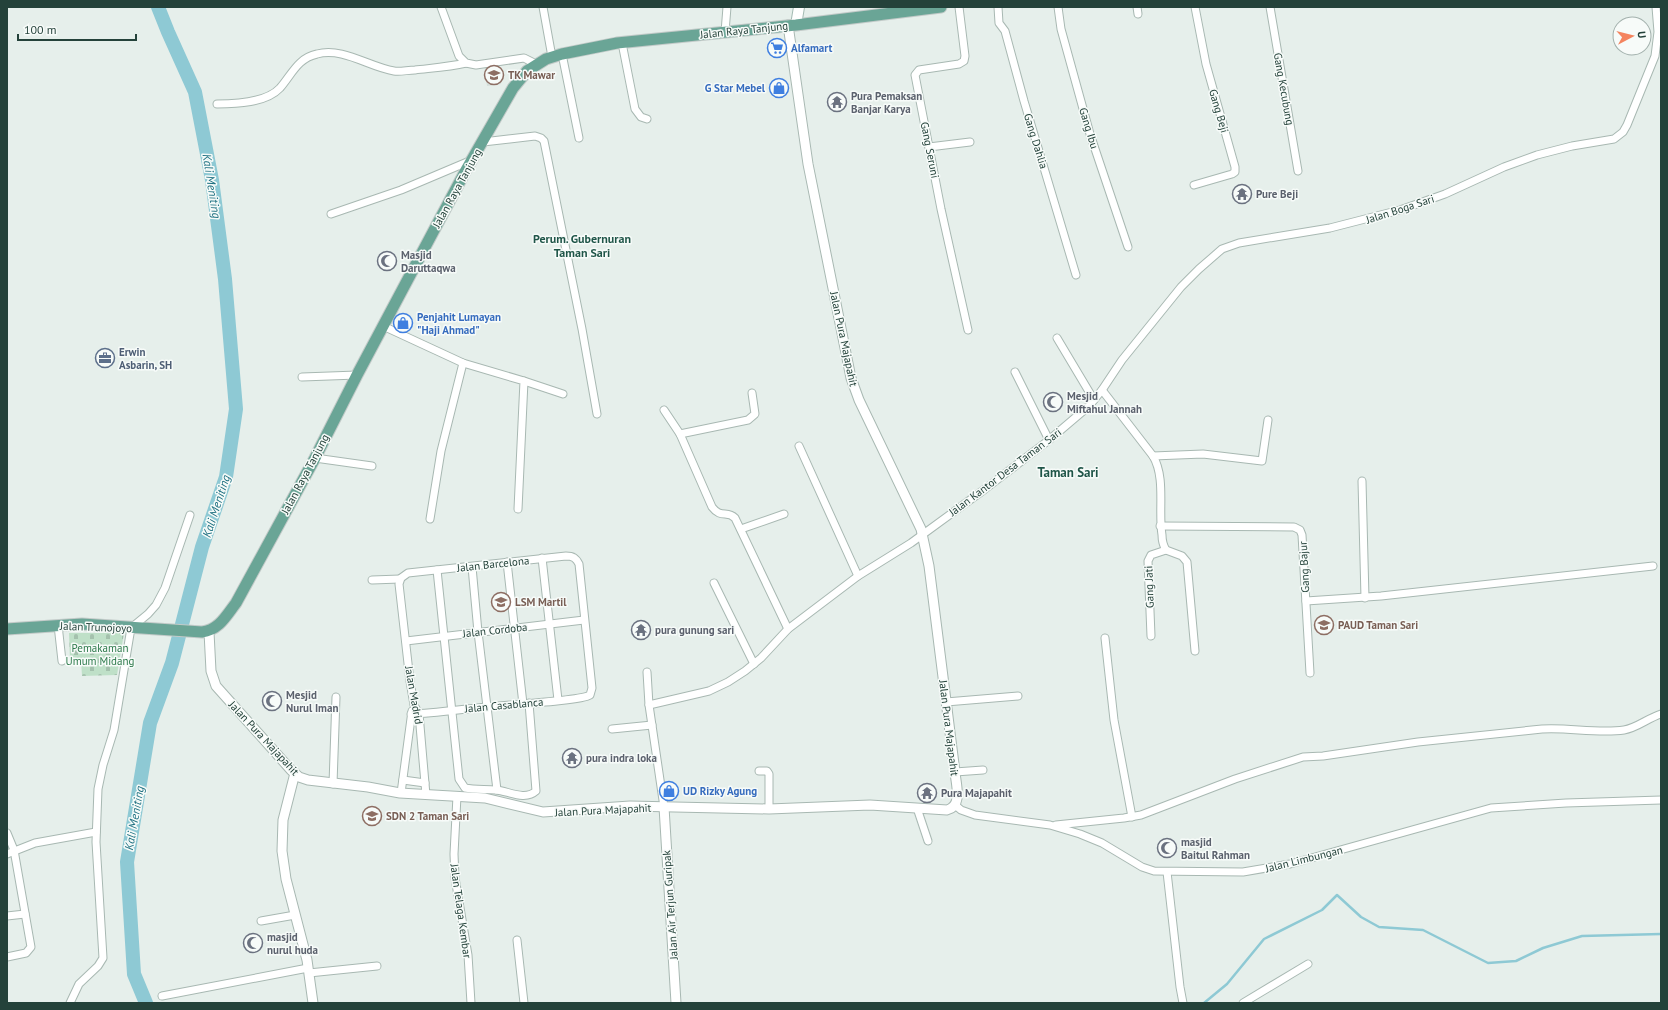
<svg xmlns="http://www.w3.org/2000/svg" width="1668" height="1010" font-family="'PT Sans',sans-serif">
	<style>
		.built { fill: #d4dfda }
		.cemetery { fill: url(#cemetery-stones) }
		.lines { fill: none; stroke-linecap: round; stroke-linejoin: round }
		.stream { stroke: #8ec9d4; stroke-width: 2.5 }
		.river { stroke: #8ec9d4; stroke-width: 14 }
		.minor-casing { stroke: #a8b8b2; stroke-width: 9 }
		.tertiary-casing { stroke: #a8b8b2; stroke-width: 11 }
		.secondary-casing { stroke: #a4bbb3; stroke-width: 12 }
		.primary-casing { stroke: #c2cac8; stroke-width: 13 }
		.minor { stroke: #fff; stroke-width: 7 }
		.tertiary { stroke: #fff; stroke-width: 9 }
		.secondary { stroke: #fff; stroke-width: 10 }
		.primary { stroke: #6aa596; stroke-width: 11 }
		.labels { text-anchor: middle; dominant-baseline: central; stroke-width: 3; stroke-linejoin: round; paint-order: stroke }
		.street-label { font-size: 11px; fill: #24423a; stroke: #f7fbf9 }
		.shop-label { font-size: 11px; font-weight: bold; fill: #366cbe; stroke: #f7fbf9; text-anchor: start }
		.education-label { font-size: 11px; font-weight: bold; fill: #785e54; stroke: #f7fbf9; text-anchor: start }
		.worship-label { font-size: 11px; font-weight: bold; fill: #5b616d; stroke: #f7fbf9; text-anchor: start }
		.service-label { font-size: 11px; font-weight: bold; fill: #4e5e75; stroke: #f7fbf9; text-anchor: start }
		.park-label { font-size: 11px; fill: #2d7a4b; stroke: #f7fbf9 }
		.water-label { font-size: 12px; font-style: italic; fill: #1c6f80; stroke: #f7fbf9 }
		.neighbourhood-label { font-size: 12px; font-weight: bold; fill: #1f5548; stroke: #f7fbf9 }
		.quarter-label { font-size: 13px; font-weight: bold; fill: #1f5548; stroke: #f7fbf9 }
	</style>
	<defs>
		<pattern id="cemetery-stones" width="16" height="16" patternUnits="userSpaceOnUse"><rect width="16" height="16" fill="#bfe0c8"/><path d="M2 7V4a2 2 0 0 1 4 0v3zM10 15v-3a2 2 0 0 1 4 0v3z" fill="#a4c1ad"/></pattern>
	</defs>
	<rect width="100%" height="100%" fill="#e6efeb"/>
	<polygon class="built" points="498,62 501,84 487,86 484,63"/>
	<polygon class="cemetery" points="69,633 124,633 117,675 82,676 81,661 70,661"/>
	<g class="lines">
		<polyline class="stream" points="1204,1003 1227,984 1264,939 1322,910 1337,895 1361,917 1379,927 1423,930 1488,963 1516,961 1543,948 1582,936 1661,934"/>
		<polyline class="river" points="146,1003 134,974 127,862 150,723 172,663 202,547 226,477 236,409 225,279 212,180 195,92 168,32 158,7"/>
		<defs>
			<g id="minor">
				<polyline points="441,7 459,56 466,63 476,65 524,58 536,64"/>
				<polyline points="543,7 552,57"/>
				<polyline points="959,7 965,56 964,61 959,64 919,70 915,75 941,209 968,330"/>
				<polyline points="998,7 999,23 1005,31 1024,101 1076,275"/>
				<polyline points="1058,7 1061,29 1090,134 1128,247"/>
				<polyline points="1137,7 1138,14"/>
				<polyline points="1270,7 1298,171"/>
				<polyline points="725,32 727,7"/>
				<polyline points="622,43 635,109 641,117 647,119"/>
				<polyline points="562,54 579,138"/>
				<path d="M217 104C236 104 266 103 280 88 292 74 298 58 317 54 343 47 369 67 394 71 400 72 408 70 415 70 432 68 449 67 466 63"/>
				<polyline points="483,142 535,136 541,138 544,141 582,329 597,414"/>
				<polyline points="929,147 970,142"/>
				<polyline points="1194,185 1232,174 1235,172 1235,167 1206,64 1195,7"/>
				<polyline points="331,214 401,190 472,160"/>
				<polyline points="383,326 463,363 524,381 518,509"/>
				<polyline points="1057,338 1094,400"/>
				<polyline points="1015,372 1049,440"/>
				<polyline points="302,377 357,375"/>
				<polyline points="524,381 563,394"/>
				<path d="M1102 390 1153 456C1166 478 1158 510 1162 535 1162 540 1163 545 1166 550L1182 556 1187 562 1195 651"/>
				<path d="M664 410 680 434 712 507C721 519 727 510 735 518L788 629"/>
				<polyline points="680,434 748,420 755,414 752,393"/>
				<polyline points="799,446 858,576"/>
				<polyline points="1153,456 1203,454 1262,461 1268,420"/>
				<polyline points="315,458 372,466"/>
				<polyline points="1362,481 1365,598"/>
				<polyline points="430,519 441,451 463,363"/>
				<polyline points="1160,526 1294,527 1300,530 1302,535 1310,673"/>
				<polyline points="741,529 784,514"/>
				<polyline points="542,558 558,700"/>
				<polyline points="507,562 523,704"/>
				<polyline points="472,567 478,632 497,790"/>
				<path d="M437 570 459 779 465 788C475 790 486 789 496 790 508 791 525 801 536 791L529 703"/>
				<polyline points="372,580 400,579"/>
				<polyline points="714,583 754,664"/>
				<polyline points="1306,601 1381,596 1653,566"/>
				<polyline points="58,625 62,661"/>
				<polyline points="1151,636 1148,561 1151,555 1166,550"/>
				<polyline points="1105,638 1114,720 1132,817"/>
				<polyline points="406,641 584,620"/>
				<polyline points="647,672 649,705 664,807"/>
				<polyline points="946,702 1018,696"/>
				<polyline points="649,705 709,691 728,682 745,671 761,658 788,629 858,576 911,543 985,489 1049,440 1089,406 1102,390 1122,360 1181,287 1199,269 1222,249 1239,243 1330,228 1400,210 1445,194 1504,167 1537,155 1572,146 1614,139 1623,132 1627,125 1655,56 1658,32 1656,7"/>
				<path d="M411 714C437 713 462 709 487 707 504 705 581 701 590 695L592 688 579 564C576 558 573 556 566 556L408 573 401 578 399 584 410 681 414 705 419 714 426 795"/>
				<polyline points="612,729 652,725"/>
				<polyline points="759,771 767,771 769,774 769,809"/>
				<polyline points="955,772 983,770"/>
				<polyline points="403,780 425,783"/>
				<polyline points="333,784 336,697"/>
				<polyline points="401,793 412,711"/>
				<polyline points="457,796 454,854 455,878 468,955 471,1003"/>
				<polyline points="955,805 961,810 975,815 1050,825 1080,834 1102,843 1142,867 1154,871 1243,872 1290,864 1491,808 1566,803 1661,800"/>
				<polyline points="917,808 928,841"/>
				<path d="M1056 825 1124 818 1141 815 1235 779 1303 757 1323 756 1418 742 1542 729C1568 727 1598 734 1624 730 1637 728 1648 718 1661 714"/>
				<polyline points="7,833 14,850 31,947 26,953 7,957"/>
				<polyline points="7,854 35,843 96,832"/>
				<polyline points="1167,872 1180,987 1183,1003"/>
				<polyline points="7,916 25,914"/>
				<polyline points="261,921 295,915"/>
				<polyline points="517,940 524,1003"/>
				<polyline points="309,973 377,966"/>
				<polyline points="162,996 308,968"/>
				<polyline points="70,1003 79,984 98,966 103,958 96,842 98,789 103,765 114,730 131,628 148,614 156,605 165,588 190,515"/>
				<polyline points="1243,1003 1308,964"/>
			</g>
			<g id="tertiary">
				<path d="M209 632 211 671 216 686 291 770 299 777 308 780 368 787 400 793 485 798 543 812 630 806 769 809 870 805 947 810C963 806 956 785 955 772L929 566 921 529 859 400 851 378 808 164 788 25"/>
				<polyline points="295,773 283,820 282,851 286,879 307,960 313,1003"/>
				<polyline points="664,807 676,1003"/>
			</g>
			<polyline id="secondary" points="796,25 799,7"/>
			<path id="primary" d="M7 629 82 624 202 632C219 630 226 616 236 603L315 458 357 375 466 170 513 88 527 71 546 59 562 54 617 43 796 25 941 7"/>
		</defs>
		<use href="#minor" class="minor-casing"/>
		<use href="#tertiary" class="tertiary-casing"/>
		<use href="#secondary" class="secondary-casing"/>
		<use href="#primary" class="primary-casing"/>
		<use href="#minor" class="minor"/>
		<use href="#tertiary" class="tertiary"/>
		<use href="#secondary" class="secondary"/>
		<use href="#primary" class="primary"/>
	</g>
	<defs>
		<symbol id="supermarket-ring" viewBox="-11 -11 22 22"><circle r="9.5" fill="#f7fbf9" stroke="#3f7fe0" stroke-width="1.5"/><path d="M-6-5.5h2.5l.6 2H6L4.5 2H-2.5L-4.4-4H-6ZM-1.5 3.2a1.3 1.3 0 1 0 .1 0ZM3 3.2a1.3 1.3 0 1 0 .1 0Z" fill="#3f7fe0"/></symbol>
		<symbol id="school-ring" viewBox="-11 -11 22 22"><circle r="9.5" fill="#f7fbf9" stroke="#8d6e63" stroke-width="1.5"/><path d="M0-5L7-2L0 1L-7-2ZM-4 1L0 2.5L4 1V4Q0 6-4 4Z" fill="#8d6e63"/></symbol>
		<symbol id="shop-ring" viewBox="-11 -11 22 22"><circle r="9.5" fill="#f7fbf9" stroke="#3f7fe0" stroke-width="1.5"/><path d="M-5-2.5h2.3a2.7 3.5 0 0 1 5.4 0H5L5.5 6h-11ZM-1.5-2.5h3a1.5 2.3 0 0 0-3 0Z" fill="#3f7fe0"/></symbol>
		<symbol id="temple-ring" viewBox="-11 -11 22 22"><circle r="9.5" fill="#f7fbf9" stroke="#6b7280" stroke-width="1.5"/><path d="M0-6L5-2H3V0L6.5 2.5H4V6H1.5V3h-3V6H-4V2.5H-6.5L-3 0V-2H-5Z" fill="#6b7280"/></symbol>
		<symbol id="mosque-ring" viewBox="-11 -11 22 22"><circle r="9.5" fill="#f7fbf9" stroke="#6b7280" stroke-width="1.5"/><path d="M3.5-4.9A6 6 0 1 0 3.5 4.9A5 5 0 1 1 3.5-4.9Z" fill="#6b7280"/></symbol>
		<symbol id="office-ring" viewBox="-11 -11 22 22"><circle r="9.5" fill="#f7fbf9" stroke="#5c6f8a" stroke-width="1.5"/><path d="M-6-3h4V-5.5h4V-3h4V5H-6ZM-1-4.5V-3h2v-1.5ZM-6 0V1H6V0Z" fill="#5c6f8a"/></symbol>
	</defs>
	<g fill-rule="evenodd">
		<use href="#supermarket-ring" x="766" y="37" width="22" height="22"/>
		<use href="#school-ring" x="483" y="64" width="22" height="22"/>
		<use href="#shop-ring" x="768" y="77" width="22" height="22"/>
		<use href="#temple-ring" x="826" y="91" width="22" height="22"/>
		<use href="#temple-ring" x="1231" y="183" width="22" height="22"/>
		<use href="#mosque-ring" x="376" y="250" width="22" height="22"/>
		<use href="#shop-ring" x="392" y="312" width="22" height="22"/>
		<use href="#office-ring" x="94" y="347" width="22" height="22"/>
		<use href="#mosque-ring" x="1042" y="391" width="22" height="22"/>
		<use href="#school-ring" x="490" y="591" width="22" height="22"/>
		<use href="#school-ring" x="1313" y="614" width="22" height="22"/>
		<use href="#temple-ring" x="630" y="619" width="22" height="22"/>
		<use href="#mosque-ring" x="261" y="690" width="22" height="22"/>
		<use href="#temple-ring" x="561" y="747" width="22" height="22"/>
		<use href="#shop-ring" x="658" y="780" width="22" height="22"/>
		<use href="#temple-ring" x="916" y="782" width="22" height="22"/>
		<use href="#school-ring" x="361" y="805" width="22" height="22"/>
		<use href="#mosque-ring" x="1156" y="837" width="22" height="22"/>
		<use href="#mosque-ring" x="242" y="932" width="22" height="22"/>
	</g>
	<g class="labels">
		<g class="street-label">
			<text transform="translate(744 30) rotate(-6)">Jalan Raya Tanjung</text>
			<text transform="translate(1284 89) rotate(80)">Gang Kecubung</text>
			<text transform="translate(1219 111) rotate(74)">Gang Beji</text>
			<text transform="translate(1089 128) rotate(73)">Gang Ibu</text>
			<text transform="translate(1036 141) rotate(73)">Gang Dahlia</text>
			<text transform="translate(930 150) rotate(79)">Gang Seruni</text>
			<text transform="translate(457 188) rotate(-61)">Jalan Raya Tanjung</text>
			<text transform="translate(1400 209) rotate(-18)">Jalan Boga Sari</text>
			<text transform="translate(844 339) rotate(78)">Jalan Pura Majapahit</text>
			<text transform="translate(1005 472) rotate(-37)">Jalan Kantor Desa Taman Sari</text>
			<text transform="translate(305 474) rotate(-62)">Jalan Raya Tanjung</text>
			<text transform="translate(493 564) rotate(-6)">Jalan Barcelona</text>
			<text transform="translate(1304 567) rotate(-93)">Gang Bajur</text>
			<text transform="translate(1149 587) rotate(-92)">Gang Jati</text>
			<text transform="translate(96 627) rotate(2)">Jalan Trunojoyo</text>
			<text transform="translate(495 630) rotate(-6)">Jalan Cordoba</text>
			<text transform="translate(414 695) rotate(80)">Jalan Madrid</text>
			<text transform="translate(504 705) rotate(-5)">Jalan Casablanca</text>
			<text transform="translate(949 728) rotate(83)">Jalan Pura Majapahit</text>
			<text transform="translate(264 738) rotate(47)">Jalan Pura Majapahit</text>
			<text transform="translate(603 810) rotate(-3)">Jalan Pura Majapahit</text>
			<text transform="translate(1304 859) rotate(-14)">Jalan Limbungan</text>
			<text transform="translate(670 905) rotate(-94)">Jalan Air Terjun Guripak</text>
			<text transform="translate(461 911) rotate(82)">Jalan Telaga Kembar</text>
		</g>
		<g class="shop-label">
			<text x="791" y="48">Alfamart</text>
			<text x="765" y="88" text-anchor="end">G Star Mebel</text>
			<text x="417" y="317">Penjahit Lumayan<tspan x="417" dy="13">"Haji Ahmad"</tspan></text>
			<text x="683" y="791">UD Rizky Agung</text>
		</g>
		<g class="education-label">
			<text x="508" y="75">TK Mawar</text>
			<text x="515" y="602">LSM Martil</text>
			<text x="1338" y="625">PAUD Taman Sari</text>
			<text x="386" y="816">SDN 2 Taman Sari</text>
		</g>
		<g class="worship-label">
			<text x="851" y="96">Pura Pemaksan<tspan x="851" dy="13">Banjar Karya</tspan></text>
			<text x="1256" y="194">Pure Beji</text>
			<text x="401" y="255">Masjid<tspan x="401" dy="13">Daruttaqwa</tspan></text>
			<text x="1067" y="396">Mesjid<tspan x="1067" dy="13">Miftahul Jannah</tspan></text>
			<text x="655" y="630">pura gunung sari</text>
			<text x="286" y="695">Mesjid<tspan x="286" dy="13">Nurul Iman</tspan></text>
			<text x="586" y="758">pura indra loka</text>
			<text x="941" y="793">Pura Majapahit</text>
			<text x="1181" y="842">masjid<tspan x="1181" dy="13">Baitul Rahman</tspan></text>
			<text x="267" y="937">masjid<tspan x="267" dy="13">nurul huda</tspan></text>
		</g>
		<g class="service-label">
			<text x="119" y="352">Erwin<tspan x="119" dy="13">Asbarin, SH</tspan></text>
		</g>
		<g class="park-label">
			<text x="100" y="648">Pemakaman<tspan x="100" dy="13">Umum Midang</tspan></text>
		</g>
		<g class="water-label">
			<text transform="translate(212 186) rotate(81)">Kali Meniting</text>
			<text transform="translate(216 506) rotate(-72)">Kali Meniting</text>
			<text transform="translate(134 818) rotate(-80)">Kali Meniting</text>
		</g>
		<g class="neighbourhood-label">
			<text x="582" y="238">Perum. Gubernuran<tspan x="582" dy="14">Taman Sari</tspan></text>
		</g>
		<g class="quarter-label">
			<text x="1068" y="472">Taman Sari</text>
		</g>
	</g>
	<rect width="1668" height="1010" fill="none" stroke="#24423a" stroke-width="16"/>
	<g transform="translate(1632 36) rotate(83)"><circle r="19" fill="#f7fbf9" stroke="#a3b1ad"/>
	<path d="M0-3L7 15L0 10L-7 15Z" fill="#f4845f"/>
	<text y="-6" font-size="11" font-weight="bold" text-anchor="middle" fill="#24423a">U</text>
	</g>
	<path d="M18 34v6h118v-6" fill="none" stroke="#24423a" stroke-width="2"/>
	<text x="24" y="34" font-size="12" fill="#24423a" stroke="#f7fbf9" stroke-width="3" paint-order="stroke">100 m</text>
</svg>
